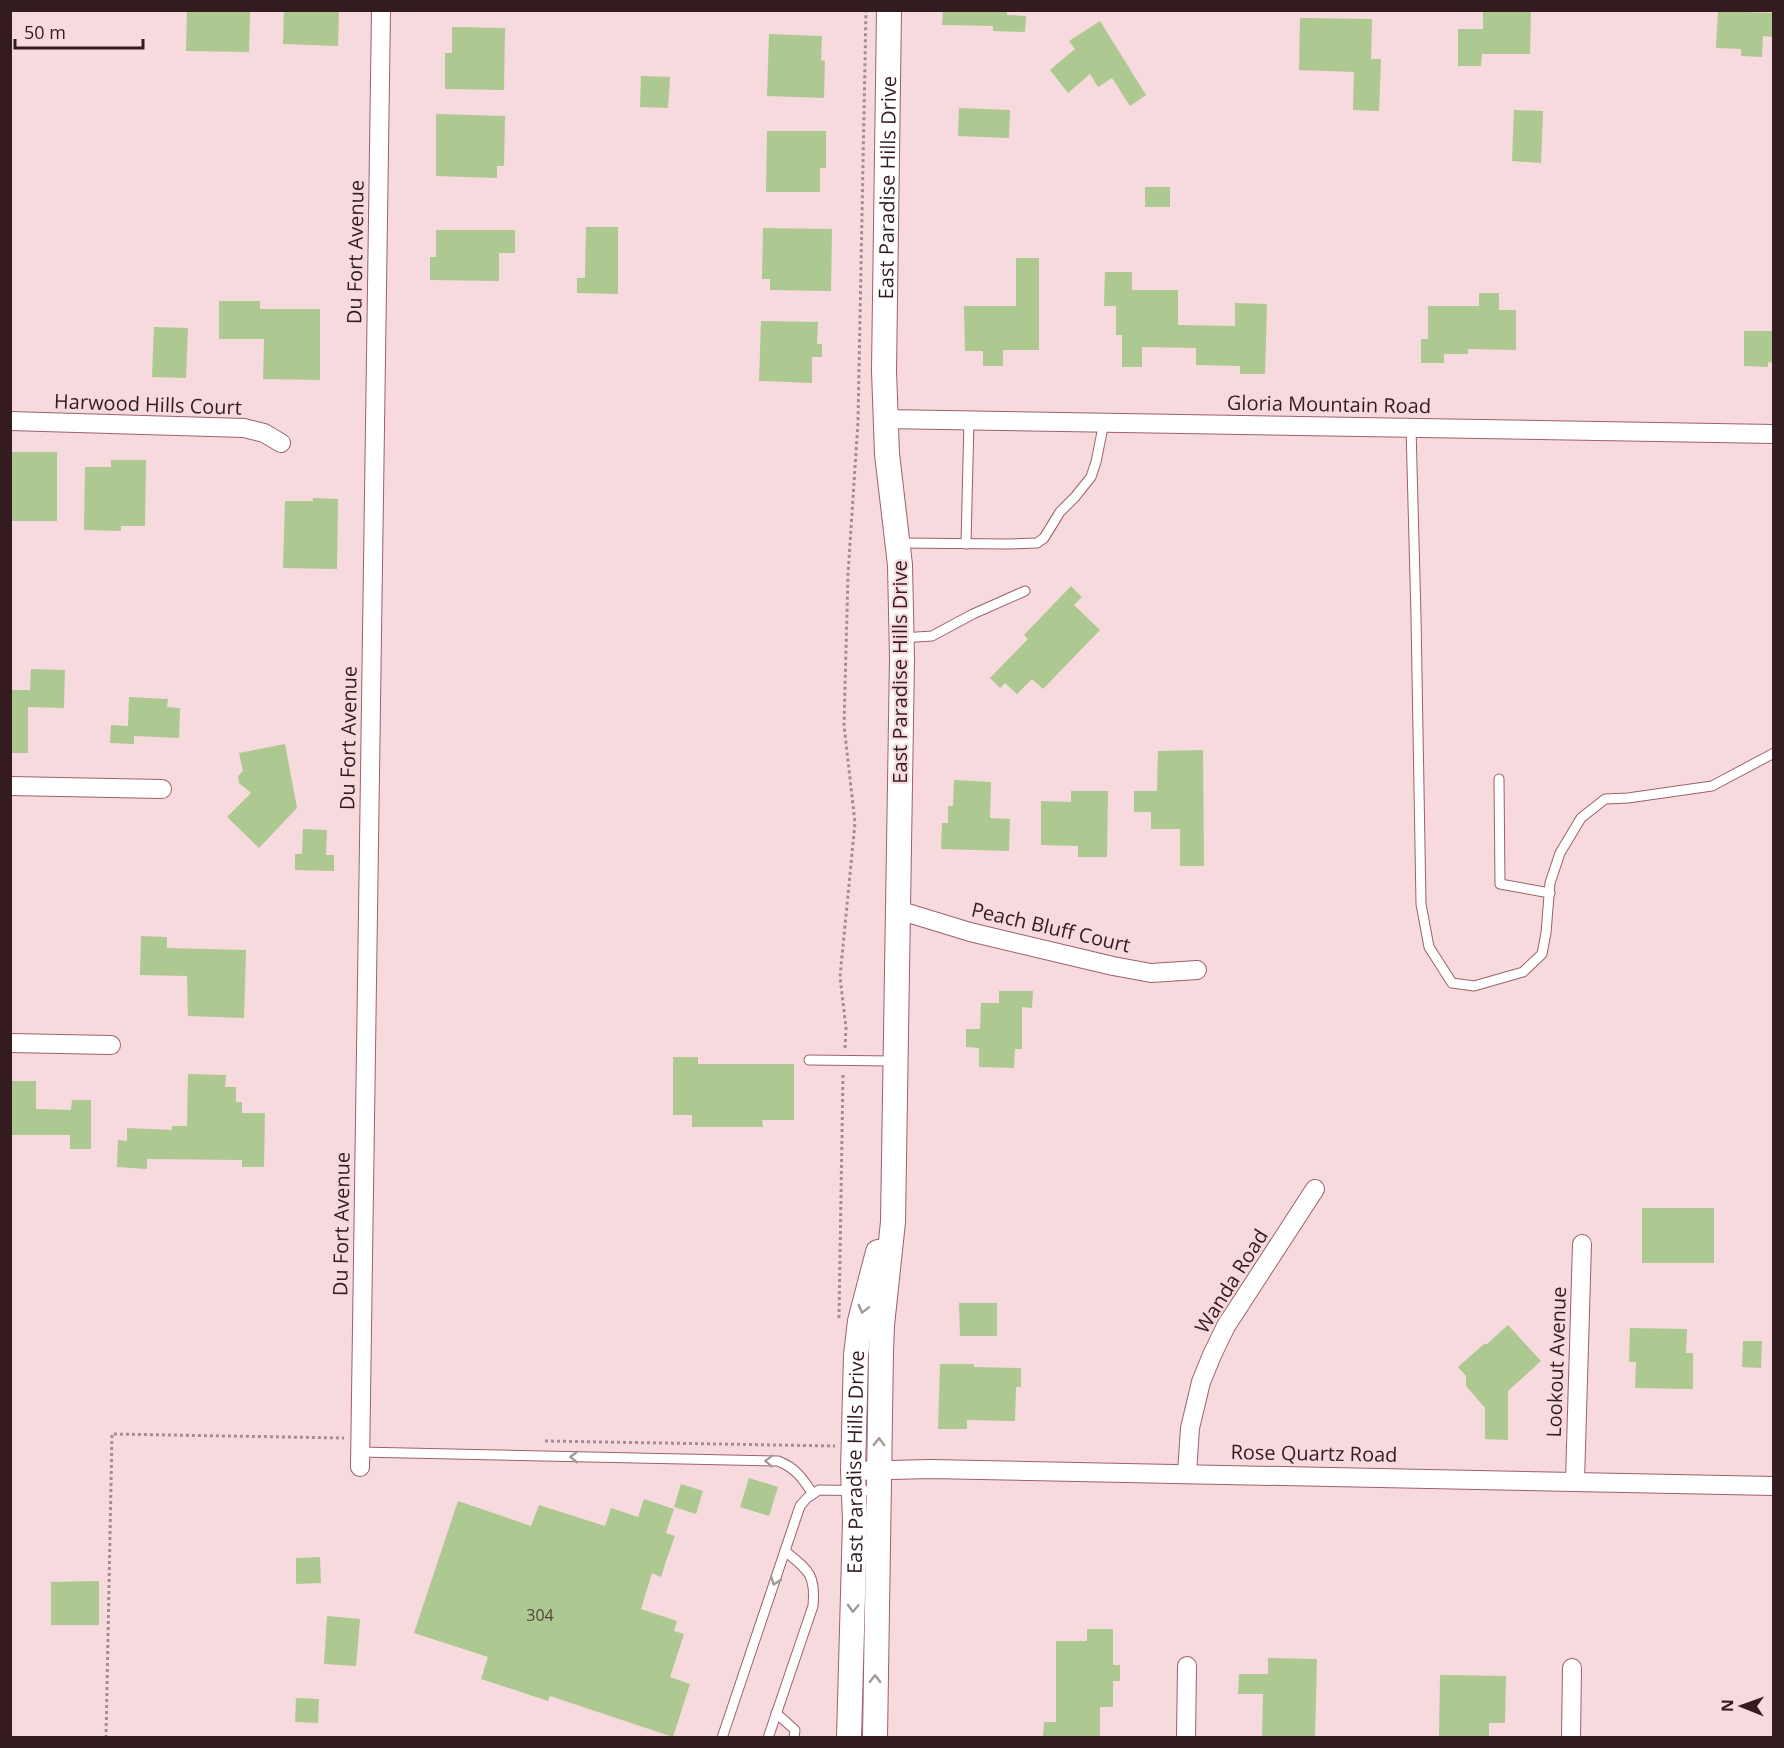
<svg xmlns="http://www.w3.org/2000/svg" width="1784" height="1748" font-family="'Open Sans',sans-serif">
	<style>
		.building { fill: #adc890 }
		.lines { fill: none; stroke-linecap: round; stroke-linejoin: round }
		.lane-casing { stroke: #9e606b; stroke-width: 11 }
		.street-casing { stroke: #9e606b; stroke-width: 20 }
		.secondary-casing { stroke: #9e606b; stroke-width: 26 }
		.path { stroke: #a68b8f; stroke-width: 3; stroke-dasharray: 3 3; stroke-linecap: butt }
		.lane { stroke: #fff; stroke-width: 9 }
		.street { stroke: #fff; stroke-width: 18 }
		.secondary { stroke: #fff; stroke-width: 24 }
		.oneway { stroke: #a4989a }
		.labels { text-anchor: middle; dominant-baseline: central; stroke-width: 4.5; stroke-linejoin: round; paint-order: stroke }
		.number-label { font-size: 16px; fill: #52463b }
		.street-label { font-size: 20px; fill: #341b1f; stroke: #f7dadd }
	</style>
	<rect width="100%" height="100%" fill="#f7dadd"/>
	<g class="building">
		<polygon points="187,10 250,10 249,52 186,51"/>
		<polygon points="284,10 339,10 338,46 283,44"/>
		<polygon points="943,10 1007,10 1007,15 1026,16 1025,32 993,31 993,26 942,25"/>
		<polygon points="1483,10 1531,10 1530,54 1482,54 1481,66 1458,66 1458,29 1483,29"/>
		<polygon points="1718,11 1773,13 1773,37 1763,36 1762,57 1741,56 1741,49 1716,48"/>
		<polygon points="1300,18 1372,19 1371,59 1381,59 1379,111 1353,110 1354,72 1299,70"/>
		<polygon points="1100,21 1146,95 1130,106 1112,78 1098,87 1090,74 1068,93 1050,70 1075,49 1069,41"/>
		<polygon points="452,27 505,28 504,90 445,89 445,53 452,53"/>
		<polygon points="769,34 822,36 821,60 825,61 824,98 767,96"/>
		<polygon points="641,76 670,77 668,108 640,107"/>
		<polygon points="959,108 1010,110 1009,138 958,136"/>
		<polygon points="1514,110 1543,111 1541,163 1512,161"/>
		<polygon points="436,114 505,116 504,166 497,166 497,178 436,176"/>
		<polygon points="767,131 826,131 826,168 820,168 820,192 766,192"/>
		<rect x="1145" y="187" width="25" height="20"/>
		<polygon points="586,227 618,227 618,294 577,293 577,278 585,278"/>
		<polygon points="763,228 832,229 831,291 770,290 770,279 762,279"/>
		<polygon points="436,230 515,230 515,253 499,253 499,281 430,280 430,257 436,257"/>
		<polygon points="1016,258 1039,258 1039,350 1003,350 1003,366 983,366 983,351 965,351 964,306 1016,306"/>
		<polygon points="1105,272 1132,272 1132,290 1178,290 1178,325 1235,326 1235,303 1267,304 1265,374 1240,374 1240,366 1196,365 1196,348 1142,347 1142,367 1122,367 1122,335 1116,335 1116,306 1104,306"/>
		<polygon points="1479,293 1499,293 1499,310 1516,310 1516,350 1468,349 1468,354 1444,354 1444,363 1421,363 1421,339 1428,339 1428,306 1479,306"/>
		<polygon points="219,301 260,301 260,309 320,309 320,380 263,379 264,339 219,339"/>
		<polygon points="761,321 818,322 817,344 822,344 822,357 812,357 812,383 759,381"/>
		<polygon points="154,327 188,328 186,378 152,377"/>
		<polygon points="1744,331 1773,331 1773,363 1768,362 1768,367 1744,366"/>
		<rect x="10" y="452" width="47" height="69"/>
		<polygon points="111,460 146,460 145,526 121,526 121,531 84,530 85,467 111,467"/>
		<polygon points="313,498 338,499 337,569 283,568 285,501 313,501"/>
		<polygon points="1071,586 1082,597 1074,605 1100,630 1043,689 1032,679 1017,694 1005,683 1000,688 990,678 1028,639 1024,635"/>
		<polygon points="31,669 65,670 64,708 28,707 28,753 10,753 10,690 30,690"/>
		<polygon points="129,697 168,699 167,707 180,708 179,738 134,736 134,744 110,743 111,725 128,726"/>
		<polygon points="285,744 297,808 259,848 227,817 251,793 239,783 238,776 243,771 239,753"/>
		<polygon points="1203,750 1204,866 1180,866 1180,829 1151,829 1151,812 1134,812 1134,791 1157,791 1158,751"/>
		<polygon points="954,780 991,782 990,818 1010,819 1009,851 941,849 942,823 948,823 948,806 953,806"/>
		<polygon points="1071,791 1108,791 1107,857 1078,857 1078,846 1041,845 1041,801 1071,802"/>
		<polygon points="303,829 327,830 326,855 334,855 334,871 295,870 295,854 302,854"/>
		<polygon points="141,936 167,937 167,948 246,950 244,1018 188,1016 187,976 140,975"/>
		<polygon points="999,991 1033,991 1032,1008 1022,1007 1022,1049 1015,1049 1014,1068 979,1067 979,1048 966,1047 966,1029 980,1029 981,1003 999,1003"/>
		<polygon points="673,1057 698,1057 698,1064 794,1064 794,1120 762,1120 763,1127 692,1127 692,1115 673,1115"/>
		<polygon points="188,1074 226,1075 225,1087 236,1087 236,1102 242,1102 242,1113 265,1113 264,1167 242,1167 242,1160 147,1159 147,1169 117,1167 118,1140 127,1141 127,1128 172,1130 172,1126 187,1126"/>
		<polygon points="10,1081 36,1081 36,1109 71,1110 72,1100 91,1100 91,1149 70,1149 70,1135 10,1135"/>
		<rect x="1642" y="1208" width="72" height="55"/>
		<polygon points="959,1303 997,1303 997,1336 960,1336"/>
		<polygon points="1508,1325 1541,1361 1508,1391 1508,1440 1485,1439 1485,1408 1466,1386 1466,1376 1458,1367 1484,1344 1487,1344"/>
		<polygon points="1630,1328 1687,1329 1686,1353 1693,1353 1693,1389 1635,1388 1636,1362 1629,1362"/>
		<polygon points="1743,1341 1762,1341 1761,1368 1742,1367"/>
		<polygon points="940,1364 974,1364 974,1367 1021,1368 1021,1387 1016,1387 1015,1421 967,1420 967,1429 938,1429"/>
		<polygon points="749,1478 778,1487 769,1516 740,1507"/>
		<polygon points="681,1484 703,1491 696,1514 674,1507"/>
		<polygon points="644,1499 674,1509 666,1533 675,1536 666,1561 661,1577 652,1573 641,1609 677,1621 674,1631 684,1634 670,1677 690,1684 673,1737 550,1696 548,1701 481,1679 488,1657 414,1633 458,1501 531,1526 539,1505 605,1526 611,1508 638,1517"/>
		<polygon points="320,1557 321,1583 296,1584 296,1558"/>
		<polygon points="99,1581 99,1625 51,1625 51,1582"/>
		<polygon points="327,1616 360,1619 356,1666 324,1664"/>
		<polygon points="1087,1629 1113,1629 1113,1665 1120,1665 1120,1681 1113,1681 1113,1707 1100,1707 1100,1737 1043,1737 1044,1722 1056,1722 1056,1641 1087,1641"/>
		<polygon points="1268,1658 1317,1659 1315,1737 1262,1737 1263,1694 1238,1694 1239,1674 1268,1674"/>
		<polygon points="1440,1675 1506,1676 1505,1723 1489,1723 1489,1737 1447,1737 1447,1736 1439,1736"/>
		<polygon points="296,1698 319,1699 318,1723 295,1722"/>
	</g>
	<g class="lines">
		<defs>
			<g id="lane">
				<polyline points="1411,428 1416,616 1421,904 1429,947 1452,983 1474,986 1523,972 1542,954 1546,933 1550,883 1560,853 1581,818 1605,799 1628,798 1712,786 1774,753"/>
				<polyline points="900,543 1007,544 1037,543 1044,538 1060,512 1075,497 1091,477 1096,462 1104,422"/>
				<polyline points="966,544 969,420"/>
				<polyline points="902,638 932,636 973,614 1025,591"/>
				<polyline points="1499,779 1500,884 1550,893"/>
				<polyline points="809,1060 893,1061"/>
				<path d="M360 1452 778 1461C796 1468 803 1479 813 1494"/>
				<polyline points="776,1713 795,1730 794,1738"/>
				<polyline points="722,1738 800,1506 807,1498 819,1490 879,1491"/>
				<path d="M768 1738 813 1606C816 1574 808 1570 785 1551"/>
			</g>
			<g id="street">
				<polyline points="884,419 1774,434"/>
				<polyline points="10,421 244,428 264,433 281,443"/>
				<polyline points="10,786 162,789"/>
				<polyline points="898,910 970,932 1113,966 1151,973 1197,970"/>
				<polyline points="10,1043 111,1045"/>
				<polyline points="360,1467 381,10"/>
				<polyline points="853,1471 930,1469 1774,1486"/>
				<polyline points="1187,1473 1190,1428 1201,1382 1212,1355 1226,1326 1315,1189"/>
				<polyline points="1575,1481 1582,1244"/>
				<polyline points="1186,1738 1187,1666"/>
				<polyline points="1571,1738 1572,1668"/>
			</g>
			<g id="secondary">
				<path id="s1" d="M849 1738 855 1521 853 1471 856 1355 860 1321 878 1252"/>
				<path id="s2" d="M875 1738 881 1352 882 1325 893 1222 902 658 900 565 887 454 884 371 889 10"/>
			</g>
		</defs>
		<use href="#lane" class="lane-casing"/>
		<use href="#street" class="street-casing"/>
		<use href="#secondary" class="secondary-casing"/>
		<g class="path">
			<polyline points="845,1048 846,1028 840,977 855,823 844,725 848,574 858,422 866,10"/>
			<polyline points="839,1318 843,1073"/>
			<polyline points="545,1441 835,1446"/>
			<polyline points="106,1738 112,1434 344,1438"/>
		</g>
		<use href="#lane" class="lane"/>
		<use href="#street" class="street"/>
		<use href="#secondary" class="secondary"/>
	</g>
	<defs><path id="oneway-chevron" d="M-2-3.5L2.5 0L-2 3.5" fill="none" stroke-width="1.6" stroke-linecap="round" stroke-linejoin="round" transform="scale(1.5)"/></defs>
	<g class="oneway">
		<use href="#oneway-chevron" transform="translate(863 1309) rotate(104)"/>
		<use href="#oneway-chevron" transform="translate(879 1442) rotate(-89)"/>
		<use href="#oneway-chevron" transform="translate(574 1457) rotate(-179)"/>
		<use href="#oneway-chevron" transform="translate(769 1461) rotate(-178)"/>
		<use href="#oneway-chevron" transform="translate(775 1581) rotate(109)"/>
		<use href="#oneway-chevron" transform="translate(853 1608) rotate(92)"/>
		<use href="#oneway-chevron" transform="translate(875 1679) rotate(-89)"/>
	</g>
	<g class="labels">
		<g class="number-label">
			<text x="540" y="1615">304</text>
		</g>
		<g class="street-label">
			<text stroke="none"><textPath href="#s2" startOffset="1552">East Paradise Hills Drive</textPath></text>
			<text transform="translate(355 252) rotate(-89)">Du Fort Avenue</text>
			<text transform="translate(148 404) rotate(2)">Harwood Hills Court</text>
			<text transform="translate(1329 404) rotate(1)">Gloria Mountain Road</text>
			<text transform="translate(899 672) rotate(-90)">East Paradise Hills Drive</text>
			<text transform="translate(348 738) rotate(-89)">Du Fort Avenue</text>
			<text transform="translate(1051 927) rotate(13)">Peach Bluff Court</text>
			<text transform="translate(341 1224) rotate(-89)">Du Fort Avenue</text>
			<text transform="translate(1231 1281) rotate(-58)">Wanda Road</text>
			<text transform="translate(1556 1362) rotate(-88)">Lookout Avenue</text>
			<text transform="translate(1314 1453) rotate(1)">Rose Quartz Road</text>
			<text stroke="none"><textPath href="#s1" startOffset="276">East Paradise Hills Drive</textPath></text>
		</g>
	</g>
	<rect width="1784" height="1748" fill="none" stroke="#341b1f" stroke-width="24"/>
	<g transform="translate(1742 1706) rotate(271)" stroke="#f7dadd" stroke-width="4.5" paint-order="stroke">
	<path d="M0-4.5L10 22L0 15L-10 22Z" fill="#341b1f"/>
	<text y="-9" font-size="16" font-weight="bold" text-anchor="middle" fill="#341b1f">N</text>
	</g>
	<path d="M15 39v9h128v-9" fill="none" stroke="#341b1f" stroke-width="3"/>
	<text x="24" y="39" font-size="18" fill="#341b1f" stroke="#f7dadd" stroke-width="4.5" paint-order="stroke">50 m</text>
</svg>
